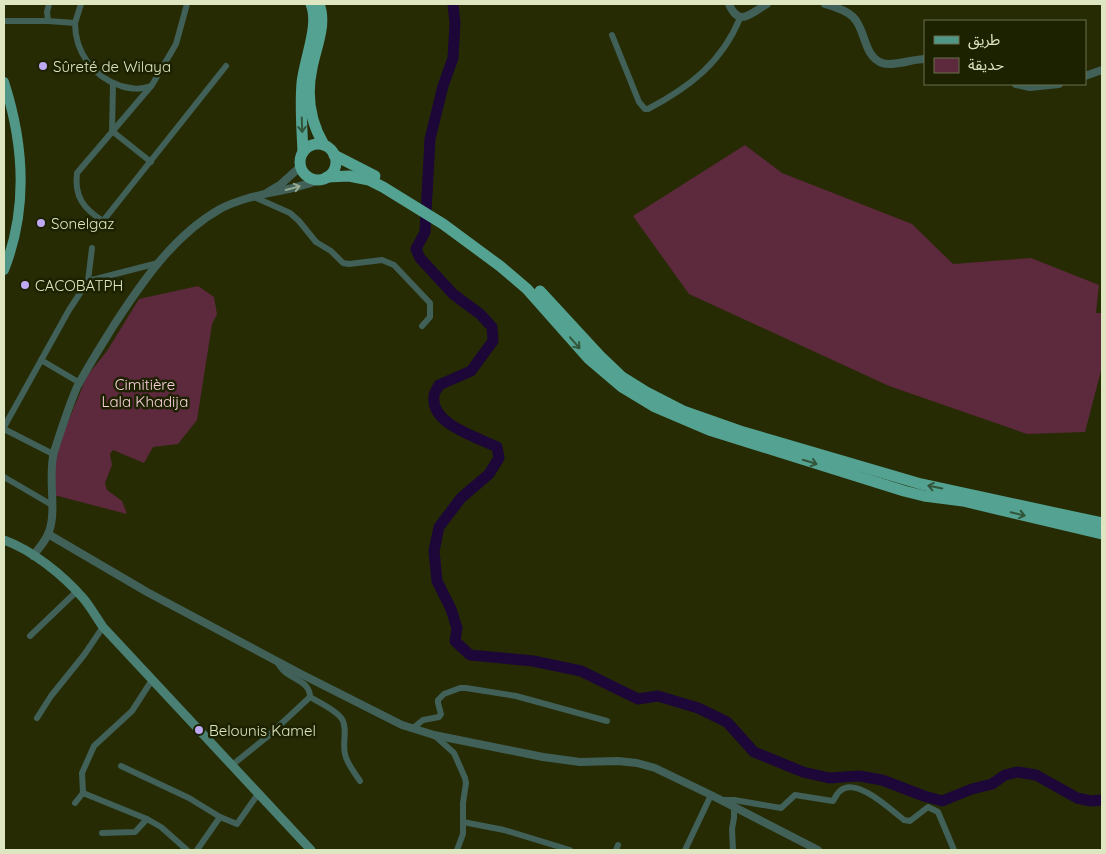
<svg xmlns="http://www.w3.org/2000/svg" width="1106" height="854" font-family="Quicksand,'Noto Sans Arabic',sans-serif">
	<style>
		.green { fill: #5d293d }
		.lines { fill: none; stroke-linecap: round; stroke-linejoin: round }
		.river { stroke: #1c0738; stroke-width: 11 }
		.minor { stroke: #406058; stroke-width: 6 }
		.tertiary { stroke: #406058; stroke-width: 8 }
		.secondary { stroke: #4a7f73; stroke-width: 9 }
		.primary { stroke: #519788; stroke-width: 10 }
		.trunk { stroke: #54a291; stroke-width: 11 }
		.oneway { stroke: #32553a }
		.oneway2 { stroke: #96aa92 }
		.poi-dot { fill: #bfa8f4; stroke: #1c2100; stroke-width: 2 }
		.labels { text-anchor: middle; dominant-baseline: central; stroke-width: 5; stroke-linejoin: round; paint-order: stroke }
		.poi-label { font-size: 15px; fill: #dde6c1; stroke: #1c2100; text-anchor: start }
		.park-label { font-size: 15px; fill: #f9d0dd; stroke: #1c2100 }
	</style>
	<rect width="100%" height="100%" fill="#262b04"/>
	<g class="green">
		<polygon points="745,145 782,173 912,224 953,264 1031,258 1099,285 1096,313 1102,313 1102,367 1085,432 1027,434 889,386 689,294 633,216"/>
		<polygon points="198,286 214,297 217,314 212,324 197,420 178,444 153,447 144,463 113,450 110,454 112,465 105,483 107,490 122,501 127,514 54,495 53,477 58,446 87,376 107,351 139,299"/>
	</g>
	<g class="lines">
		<path class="river" d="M453 4 455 23 453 58 443 86 430 139 425 232 416 249 420 258 453 294 480 314 492 327 493 341 471 371 439 385C437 389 434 393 434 396 430 424 477 437 497 447L499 458 489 474 461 498 439 527 434 551 437 581 451 609 457 628 455 641 470 655 533 661 581 671 638 699 658 696 698 708 727 722 754 752 803 772 829 778 859 776 882 780 924 796 942 801 972 789 992 784 1005 775 1017 772 1036 775 1077 798 1091 801 1102 800"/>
		<g class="minor">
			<path d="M187 4 176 44 152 85 77 173C74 197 84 209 103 221L226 66"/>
			<path d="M4 21H48L75 23C75 52 93 77 121 86 132 89 140 90 151 86"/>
			<polyline points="48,21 47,12 49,4"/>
			<polyline points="75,23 81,4"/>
			<path d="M612 35 639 102 645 109H648C690 87 722 62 740 18"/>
			<polyline points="113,84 112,131 151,162"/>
			<polyline points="254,197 290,213 299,221 316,242 331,251 343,263 349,264 382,260 394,265 430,303 430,317 422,326"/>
			<polyline points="88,281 92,248"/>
			<polyline points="41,360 80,383"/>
			<polyline points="4,427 69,310 88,281 158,263"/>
			<polyline points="4,429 53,454"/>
			<polyline points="4,477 52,505"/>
			<polyline points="30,636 77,591"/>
			<path d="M310 697C320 703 336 710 342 719 348 729 342 743 345 754 347 764 355 773 360 781"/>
			<polyline points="37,718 51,696 84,655 103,627"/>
			<polyline points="413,728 423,720 439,717 441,714 438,703 438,700 444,694 460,688 466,688 516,696 607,721"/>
			<polyline points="434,735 454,753 465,778 466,783 463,803 463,834 457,850"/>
			<path d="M232 765 267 737 310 697C310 682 294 680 284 671 281 669 279 664 276 661"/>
			<polyline points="121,766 189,798 220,817 237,824 258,794"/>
			<polyline points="83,793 82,773 94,746 132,711 152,680"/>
			<path d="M722 800H734L781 808 795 795 833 801C835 798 837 793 840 791 856 776 891 810 904 820L910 821 928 807 938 812 954 850"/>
			<polyline points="75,803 83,793 147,819"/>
			<polyline points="463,822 504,830 570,850"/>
			<polyline points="102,833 135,832 147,819 161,827 187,850"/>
			<polyline points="197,850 220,817"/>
			<polyline points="616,850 618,845"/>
			<polyline points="685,850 711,795"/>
			<polyline points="733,850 732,829 734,818 734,808"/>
		</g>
		<g class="tertiary">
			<path d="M729 4C739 28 751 13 767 4"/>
			<path d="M825 4C835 7 846 10 853 17 866 29 863 56 882 63 893 67 912 59 925 59"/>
			<polyline points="1085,76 1102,70"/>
			<polyline points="1016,84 1030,87 1059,84"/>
			<polyline points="268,192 280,185 301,166"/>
			<polyline points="48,534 147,592 301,674 402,725 434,735 543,757 580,762 618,761 637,763 655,768 711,795 818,850"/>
			<path d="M33 556C38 549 45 542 48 534 58 512 47 477 54 452 61 430 68 408 77 387 88 366 101 346 114 325 142 282 174 235 220 209 252 192 289 193 321 179"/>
		</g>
		<path class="secondary" d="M4 540C32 550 63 575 83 598 90 606 96 617 103 627L311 850"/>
		<path class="primary" d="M4 82C24 144 28 209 4 270"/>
		<g class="trunk">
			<path d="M319 4C327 24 316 47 312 68 306 95 310 121 324 145"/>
			<circle cx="318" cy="162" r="18"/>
			<path d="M303 152C302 129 300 106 302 83 304 60 320 25 311 4"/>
			<polyline points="334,155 375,176"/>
			<polyline points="327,177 349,176 369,180 383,187 443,224 500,266 527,289 589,359 622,387 655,407 709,430 904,491 924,496 963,501 1102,534"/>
			<polyline points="540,291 600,356 622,377 646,392 683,411 740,431 921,484 1102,523"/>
		</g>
	</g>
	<defs><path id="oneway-shaft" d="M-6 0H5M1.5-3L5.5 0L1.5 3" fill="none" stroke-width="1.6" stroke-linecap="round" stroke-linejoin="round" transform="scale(1.25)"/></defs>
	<g class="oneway">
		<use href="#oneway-shaft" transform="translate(302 125) rotate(88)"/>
		<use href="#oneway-shaft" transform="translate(575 343) rotate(49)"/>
		<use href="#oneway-shaft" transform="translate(810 462) rotate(17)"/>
		<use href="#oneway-shaft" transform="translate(935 487) rotate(-169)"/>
		<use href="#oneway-shaft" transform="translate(1018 514) rotate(13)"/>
	</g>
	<use class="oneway2" href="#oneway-shaft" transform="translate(293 188) rotate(-15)"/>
	<g class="poi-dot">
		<circle cx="43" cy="66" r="5"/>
		<circle cx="41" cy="223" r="5"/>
		<circle cx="25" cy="285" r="5"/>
		<circle cx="199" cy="730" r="5"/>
	</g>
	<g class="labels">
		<g class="poi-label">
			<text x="53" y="66">Sûreté de Wilaya</text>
			<text x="51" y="223">Sonelgaz</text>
			<text x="35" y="285">CACOBATPH</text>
			<text x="209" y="730">Belounis Kamel</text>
		</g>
		<g class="park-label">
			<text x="145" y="384">Cimitière<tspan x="145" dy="17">Lala Khadija</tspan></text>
		</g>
	</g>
	<rect width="1106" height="854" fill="none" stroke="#dde6c1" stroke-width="10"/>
	<rect x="924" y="20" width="162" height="65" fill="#1c2100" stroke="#69704d"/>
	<rect x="934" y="36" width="25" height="8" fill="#519788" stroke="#69704d"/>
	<text x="968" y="45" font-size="15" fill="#dde6c1">طريق</text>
	<rect x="934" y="58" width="25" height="15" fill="#5d293d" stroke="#69704d"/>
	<text x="968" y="70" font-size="15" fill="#dde6c1">حديقة</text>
</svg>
